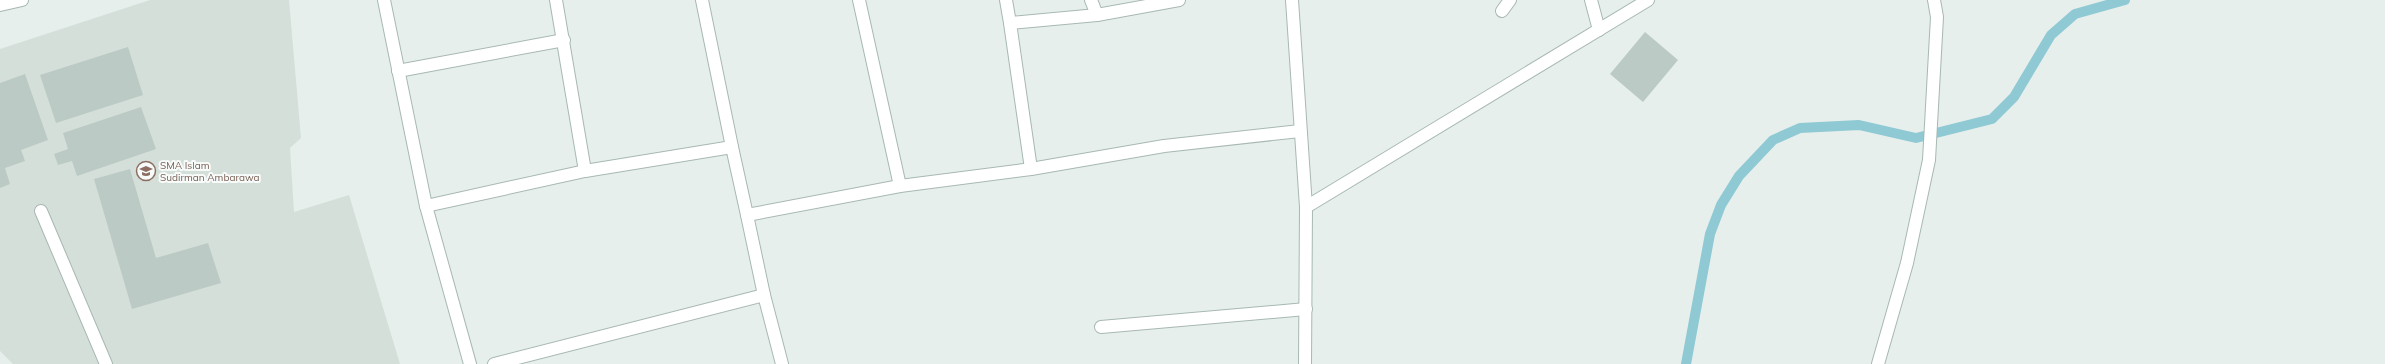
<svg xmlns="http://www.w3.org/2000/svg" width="2385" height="364" font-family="Mulish,sans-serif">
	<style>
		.built { fill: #d4dfda }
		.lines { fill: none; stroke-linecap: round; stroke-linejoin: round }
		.stream { stroke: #8ec9d4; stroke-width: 10 }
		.building { fill: #bbcac4 }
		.minor-casing { stroke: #a8b8b2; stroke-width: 14 }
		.minor { stroke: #fff; stroke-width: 12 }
		.labels { text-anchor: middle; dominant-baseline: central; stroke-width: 4; stroke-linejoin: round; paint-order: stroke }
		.education-label { font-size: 10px; fill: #785e54; stroke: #f7fbf9; text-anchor: start }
	</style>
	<rect width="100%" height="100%" fill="#e6efeb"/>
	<polygon class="built" points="150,0 289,0 301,138 290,148 294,212 349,195 400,364 13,364 0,351 0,49"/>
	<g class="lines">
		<polyline class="stream" points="1686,364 1710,234 1721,205 1739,176 1773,140 1800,128 1859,125 1916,138 1992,119 2014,97 2051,35 2075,14 2125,0"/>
	</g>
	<g class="building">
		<polygon points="1645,32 1678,60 1643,102 1610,74"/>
		<polygon points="128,47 143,95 56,123 40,75"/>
		<polygon points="25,74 48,140 21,150 25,161 5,168 10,184 0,188 0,83"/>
		<polygon points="141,107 156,149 77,176 72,161 58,165 54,154 68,149 63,133"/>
		<polygon points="130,169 156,258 208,243 221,283 132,309 94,179"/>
	</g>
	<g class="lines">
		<defs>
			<g id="minor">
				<polyline points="384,0 426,206"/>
				<polyline points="556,0 585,171"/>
				<polyline points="702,0 732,147"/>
				<polyline points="859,0 900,186"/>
				<polyline points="1006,0 1010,23"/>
				<polyline points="1091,0 1097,15"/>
				<polyline points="1292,0 1306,207 1305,364"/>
				<polyline points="1591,0 1599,30"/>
				<polyline points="0,5 22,0"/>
				<polyline points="1502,11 1510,0"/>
				<polyline points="398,71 564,40"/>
				<polyline points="1031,169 1010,23 1097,15 1179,0"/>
				<polyline points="1306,207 1648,0"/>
				<polyline points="41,211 106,364"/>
				<polyline points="764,295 782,364"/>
				<polyline points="1101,327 1306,309"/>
				<polyline points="470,364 426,206 585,171 732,147 747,215"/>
				<polyline points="494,364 764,295 747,215 900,186 1031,169 1164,146 1300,131"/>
				<polyline points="1878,364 1907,263 1929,160 1937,17 1934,0"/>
			</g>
		</defs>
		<use href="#minor" class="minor-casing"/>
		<use href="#minor" class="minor"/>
	</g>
	<defs>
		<symbol id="school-ring" viewBox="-11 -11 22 22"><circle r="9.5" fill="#f7fbf9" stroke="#8d6e63" stroke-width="1.5"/><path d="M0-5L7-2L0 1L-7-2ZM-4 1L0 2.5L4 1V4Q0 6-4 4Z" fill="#8d6e63"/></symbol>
	</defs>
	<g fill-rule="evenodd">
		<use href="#school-ring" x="135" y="160" width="22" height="22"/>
	</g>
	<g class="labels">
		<g class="education-label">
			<text x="160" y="165">SMA Islam<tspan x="160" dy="12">Sudirman Ambarawa</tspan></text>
		</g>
	</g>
</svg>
